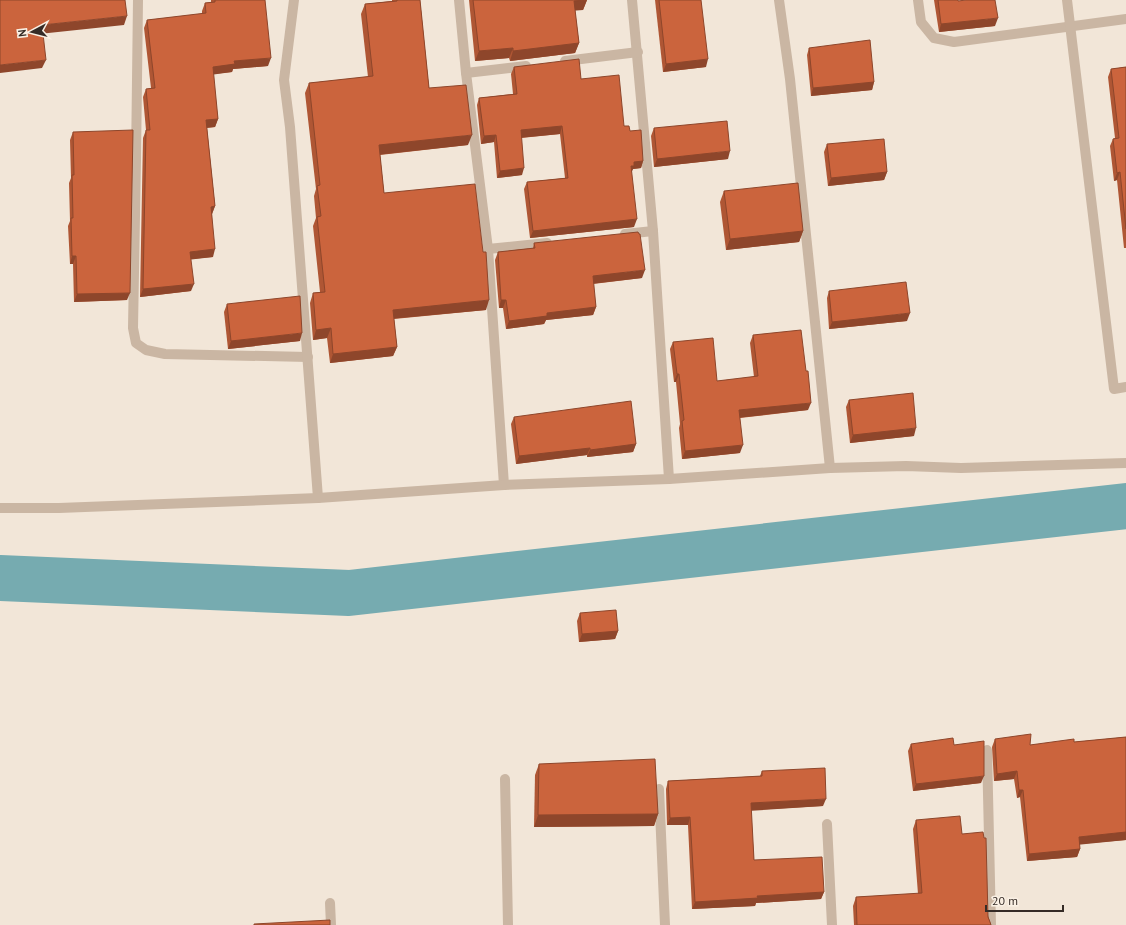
<svg xmlns="http://www.w3.org/2000/svg" width="1126" height="925" font-family="'PT Sans',sans-serif">
	<style>
		.lines { fill: none; stroke-linecap: round; stroke-linejoin: round }
		.river { stroke: #76abb0; stroke-width: 46 }
		.minor { stroke: #cab6a3; stroke-width: 10 }
		.wall { fill: #af5634 }
		.shaded-wall { fill: #8e462b }
		.building { fill: #cb643d; stroke: #8e462b }
	</style>
	<rect width="100%" height="100%" fill="#f2e6d8"/>
	<g class="lines">
		<polyline class="river" points="0,578 349,593 1126,506"/>
		<g class="minor">
			<polyline points="138,0 136,160 133,328 136,343 146,350 165,354 308,357"/>
			<polyline points="294,0 284,80 290,127 318,498"/>
			<polyline points="459,0 466,73 488,249 504,485"/>
			<polyline points="632,0 653,231 669,479"/>
			<polyline points="779,0 790,79 830,468"/>
			<polyline points="918,0 921,22 934,38 954,42 1126,19"/>
			<polyline points="1067,0 1114,389 1126,387"/>
			<polyline points="565,61 638,52"/>
			<polyline points="466,73 526,66"/>
			<polyline points="625,234 653,231"/>
			<polyline points="488,249 547,243"/>
			<polyline points="0,508 59,508 318,498 504,485 669,479 830,468 906,466 961,468 1126,463"/>
			<polyline points="987,750 991,925"/>
			<polyline points="505,779 508,925"/>
			<polyline points="659,789 665,925"/>
			<polyline points="827,824 832,925"/>
			<polyline points="330,903 331,925"/>
		</g>
	</g>
	<g class="wall">
		<polygon points="211,0 265,0 268,66 233,69 232,72 213,74 218,119 215,127 207,128 215,206 212,214 213,257 191,259 191,291 140,297 143,138 146,130 143,97 146,89 151,88 144,28 147,20 202,14 202,11 205,3 211,2"/>
		<polygon points="392,0 420,0 429,88 468,145 380,155 384,193 486,310 394,319 397,347 393,356 330,363 327,338 313,340 310,303 313,293 320,292 313,226 316,218 314,196 316,189 305,93 309,83 368,77 361,14 365,4 392,1"/>
		<polygon points="469,0 587,0 583,10 575,10 579,43 575,53 510,61 509,58 475,61"/>
		<polygon points="655,0 701,0 706,67 663,72"/>
		<polygon points="934,0 958,0 958,1 995,26 939,32"/>
		<polygon points="809,48 874,82 872,90 811,96 807,55"/>
		<polygon points="514,67 581,79 624,126 630,131 643,161 641,168 633,169 631,173 634,227 530,238 524,189 527,182 565,178 560,134 521,138 522,175 497,178 494,142 481,144 477,105 479,98 513,94 511,74"/>
		<polygon points="1126,67 1126,248 1124,248 1117,180 1114,181 1110,146 1113,139 1115,138 1108,77 1111,69"/>
		<polygon points="654,128 728,159 654,167 651,136"/>
		<polygon points="73,132 127,300 74,302 73,264 70,264 68,226 70,221 69,183 71,178 70,140"/>
		<polygon points="827,144 887,172 884,180 828,186 824,152"/>
		<polygon points="724,191 803,231 799,242 726,250 720,202"/>
		<polygon points="534,243 642,278 593,284 596,307 593,315 546,320 544,324 506,329 503,308 499,308 495,260 498,252 533,248"/>
		<polygon points="829,291 907,321 829,329 827,298"/>
		<polygon points="227,304 300,341 228,349 224,312"/>
		<polygon points="753,335 808,410 740,418 740,453 682,459 679,428 680,424 676,382 674,382 670,349 673,342 717,381 754,377 750,343"/>
		<polygon points="849,400 914,436 850,443 846,407"/>
		<polygon points="514,417 636,444 633,452 587,457 587,455 516,464 511,424"/>
		<polygon points="580,613 618,631 615,639 579,642 577,621"/>
		<polygon points="1126,737 1126,840 1079,844 1080,849 1077,857 1027,861 1020,797 1017,798 1014,779 994,781 992,747 995,739 1030,745 1074,742"/>
		<polygon points="911,744 954,745 981,783 913,791 908,751"/>
		<polygon points="539,764 658,814 654,826 534,827 535,775"/>
		<polygon points="762,771 823,806 751,810 754,860 824,892 821,899 756,903 755,906 692,909 688,825 667,825 666,789 668,781 760,776"/>
		<polygon points="916,820 962,834 991,925 854,925 853,906 856,897 918,894 913,829"/>
	</g>
	<g class="shaded-wall">
		<polygon points="587,0 583,10 570,11 574,1"/>
		<polygon points="127,16 124,25 39,34 42,25"/>
		<polygon points="998,18 995,26 939,32 941,24"/>
		<polygon points="579,43 575,53 510,61 513,51"/>
		<polygon points="513,48 509,58 475,61 479,51"/>
		<polygon points="271,58 268,66 233,69 232,72 210,75 213,67 234,61"/>
		<polygon points="708,59 706,67 663,72 666,64"/>
		<polygon points="46,60 42,68 0,73 0,65"/>
		<polygon points="874,82 872,90 811,96 813,88"/>
		<polygon points="218,119 215,127 203,128 206,120"/>
		<polygon points="562,126 560,134 518,138 521,130"/>
		<polygon points="472,135 468,145 376,155 379,145"/>
		<polygon points="496,135 494,142 481,144 484,136"/>
		<polygon points="730,151 728,159 654,167 657,159"/>
		<polygon points="643,161 641,168 633,169 631,173 631,166 634,162"/>
		<polygon points="524,168 522,175 497,178 500,171"/>
		<polygon points="887,172 884,180 828,186 831,178"/>
		<polygon points="1120,172 1117,180 1114,181 1117,173"/>
		<polygon points="215,206 212,214 208,214 211,207"/>
		<polygon points="637,219 634,227 530,238 533,231"/>
		<polygon points="803,231 799,242 726,250 730,239"/>
		<polygon points="215,249 213,257 187,260 190,252"/>
		<polygon points="72,256 76,256 73,264 70,264"/>
		<polygon points="645,270 642,278 590,284 593,276"/>
		<polygon points="194,284 191,291 140,297 143,289"/>
		<polygon points="130,293 127,300 74,302 77,294"/>
		<polygon points="489,300 486,310 389,319 393,310"/>
		<polygon points="501,300 506,300 503,308 499,308"/>
		<polygon points="596,307 593,315 546,320 544,324 506,329 509,321 547,313"/>
		<polygon points="910,313 907,321 829,329 832,322"/>
		<polygon points="331,328 327,338 313,340 316,330"/>
		<polygon points="302,333 300,341 228,349 231,341"/>
		<polygon points="397,347 393,356 330,363 333,354"/>
		<polygon points="677,374 679,374 676,382 674,382"/>
		<polygon points="811,403 808,410 736,418 739,410"/>
		<polygon points="916,428 914,436 850,443 853,435"/>
		<polygon points="636,444 633,452 587,457 590,450"/>
		<polygon points="743,445 740,453 682,459 685,451"/>
		<polygon points="590,448 587,455 516,464 519,456"/>
		<polygon points="618,631 615,639 579,642 582,634"/>
		<polygon points="1017,771 1014,779 994,781 997,774"/>
		<polygon points="984,776 981,783 913,791 916,784"/>
		<polygon points="1019,790 1023,790 1020,797 1017,798"/>
		<polygon points="826,799 823,806 748,811 751,803"/>
		<polygon points="658,814 654,826 534,827 538,815"/>
		<polygon points="690,817 688,825 667,825 670,818"/>
		<polygon points="1126,832 1126,840 1076,845 1079,837"/>
		<polygon points="1080,849 1077,857 1027,861 1029,854"/>
		<polygon points="824,892 821,899 756,903 755,906 692,909 695,902 757,896"/>
	</g>
	<g class="building">
		<polygon points="0,0 125,0 127,16 42,25 46,60 0,65"/>
		<polygon points="215,0 265,0 271,58 234,61 235,64 213,67 218,119 206,120 215,206 211,207 215,249 190,252 194,284 143,289 146,130 150,130 146,89 155,88 147,20 206,13 205,3 215,2"/>
		<polygon points="397,0 420,0 429,88 466,85 472,135 379,145 384,193 475,184 483,252 486,252 489,300 393,310 397,347 333,354 331,328 316,330 313,293 325,292 317,217 321,216 317,186 320,185 309,83 373,76 365,4 397,1"/>
		<polygon points="473,0 584,0 574,1 579,43 513,51 513,48 479,51"/>
		<polygon points="659,0 701,0 708,59 666,64"/>
		<polygon points="938,0 958,0 958,1 966,0 995,0 998,18 941,24"/>
		<polygon points="870,40 874,82 813,88 809,48"/>
		<polygon points="579,59 581,79 619,75 624,126 629,126 630,131 641,130 643,161 634,162 634,166 631,166 637,219 533,231 527,182 568,178 562,126 521,130 524,168 500,171 496,135 484,136 479,98 517,94 514,67"/>
		<polygon points="1126,67 1126,229 1120,172 1117,173 1113,139 1119,138 1111,69"/>
		<polygon points="727,121 730,151 657,159 654,128"/>
		<polygon points="133,130 130,293 77,294 76,256 72,256 71,218 73,218 72,175 74,175 73,132"/>
		<polygon points="884,139 887,172 831,178 827,144"/>
		<polygon points="798,183 803,231 730,239 724,191"/>
		<polygon points="638,232 639,234 640,234 645,270 593,276 596,307 547,313 547,316 509,321 506,300 501,300 498,252 535,248 534,243"/>
		<polygon points="906,282 910,313 832,322 829,291"/>
		<polygon points="300,296 302,333 231,341 227,304"/>
		<polygon points="801,330 806,371 808,371 811,403 739,410 743,445 685,451 682,421 684,420 679,374 677,374 673,342 713,338 717,381 758,376 753,335"/>
		<polygon points="913,393 916,428 853,435 849,400"/>
		<polygon points="631,401 636,444 590,450 590,448 519,456 514,417"/>
		<polygon points="616,610 618,631 582,634 580,613"/>
		<polygon points="1031,734 1030,745 1074,739 1074,742 1126,737 1126,832 1079,837 1080,849 1029,854 1023,790 1019,790 1017,771 997,774 995,739"/>
		<polygon points="953,738 954,745 984,741 984,776 916,784 911,744"/>
		<polygon points="655,759 658,814 538,815 539,764"/>
		<polygon points="825,768 826,799 751,803 754,860 822,857 824,892 757,896 758,898 695,902 690,817 670,818 668,781 762,776 762,771"/>
		<polygon points="960,816 962,834 983,832 984,838 986,838 988,917 990,922 991,925 857,925 856,897 922,893 916,820"/>
		<polygon points="330,920 330,925 254,925 254,924"/>
	</g>
	<g transform="translate(32 32) rotate(263)" stroke="#faf0e4" stroke-width="3" paint-order="stroke">
	<path d="M0-3L7 15L0 10L-7 15Z" fill="#352b26"/>
	<text y="-6" font-size="11" font-weight="bold" text-anchor="middle" fill="#352b26">N</text>
	</g>
	<path d="M986 905v6h77v-6" fill="none" stroke="#352b26" stroke-width="2"/>
	<text x="992" y="905" font-size="12" fill="#352b26" stroke="#faf0e4" stroke-width="3" paint-order="stroke">20 m</text>
</svg>
